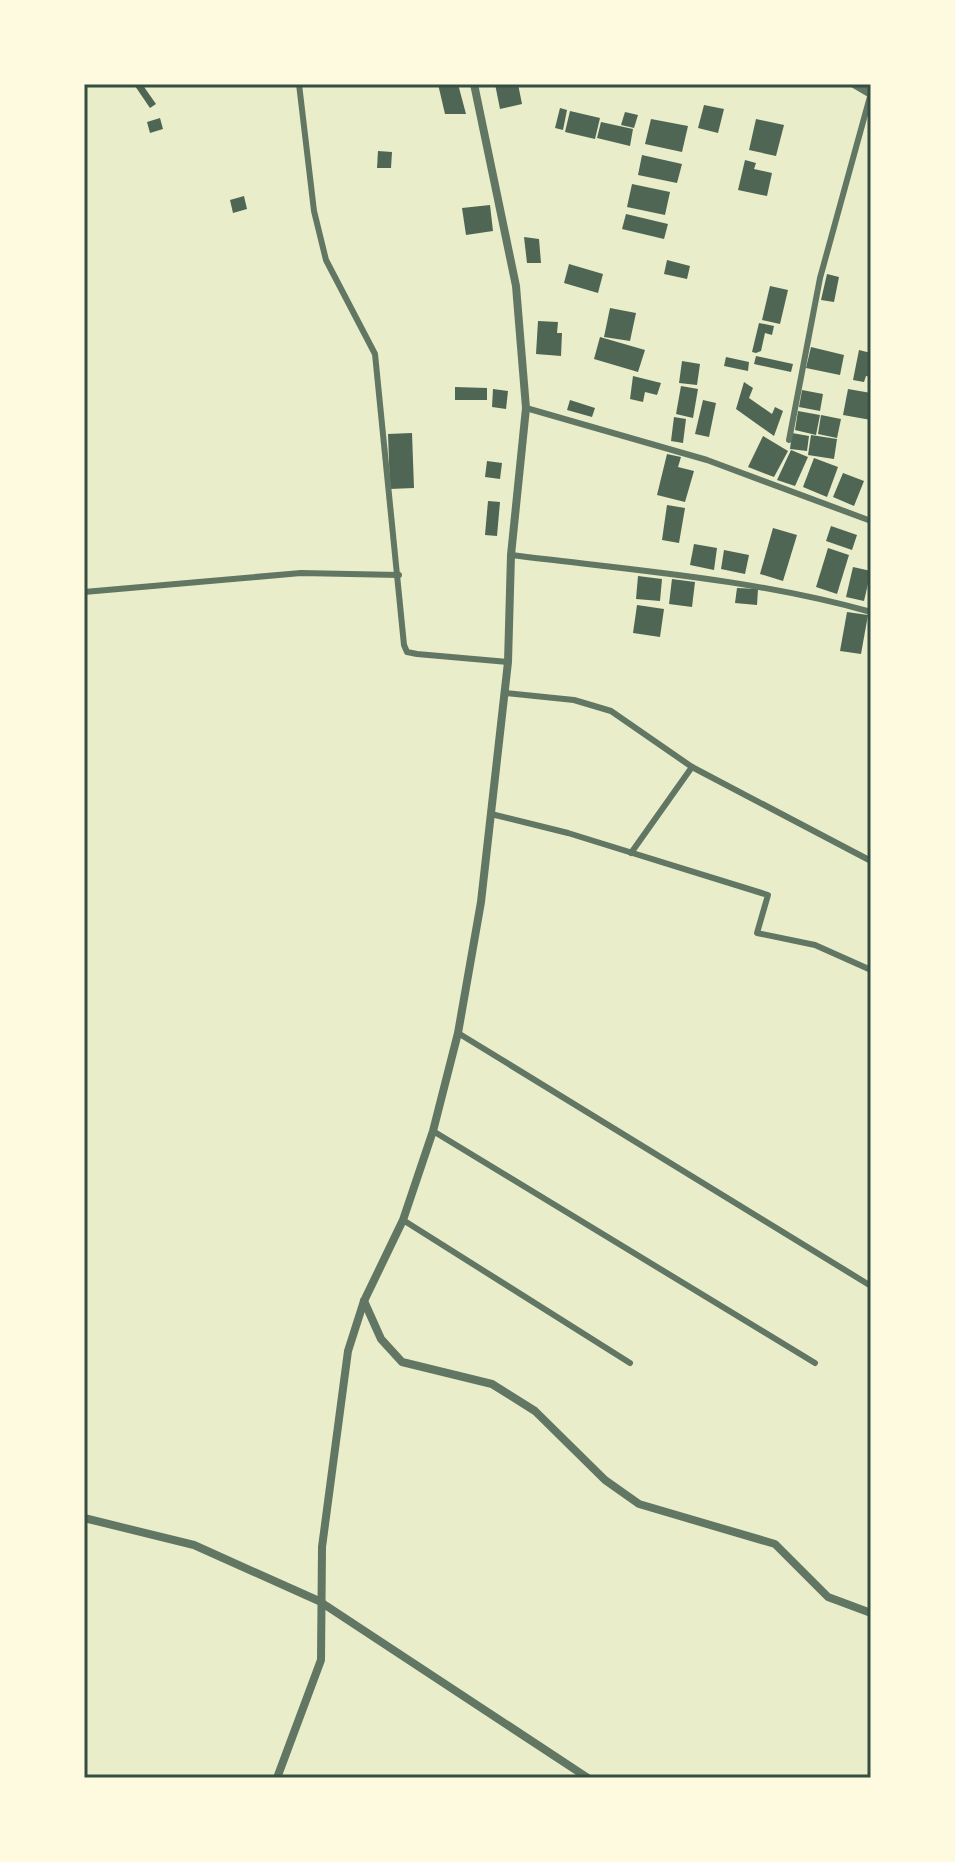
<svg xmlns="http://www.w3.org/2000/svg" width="955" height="1862" font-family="Raleway,sans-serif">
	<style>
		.building { fill: #4f6655 }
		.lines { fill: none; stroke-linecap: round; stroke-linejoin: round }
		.minor { stroke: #617663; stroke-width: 6 }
		.tertiary { stroke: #617663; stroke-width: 8 }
		.neatline { fill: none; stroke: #344e41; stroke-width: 3 }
	</style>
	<rect width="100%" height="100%" fill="#e9edc9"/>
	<g class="building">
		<polygon points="142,84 156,104 150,108 135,86"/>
		<polygon points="438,84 458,84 466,114 445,114"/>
		<polygon points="495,84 518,84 522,104 500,109"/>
		<polygon points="704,105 724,109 718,133 698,128"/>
		<polygon points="560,108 567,110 563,130 555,128"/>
		<polygon points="570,111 600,118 595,139 565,132"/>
		<polygon points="625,112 638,115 634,128 621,125"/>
		<polygon points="160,118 163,129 150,133 147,122"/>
		<polygon points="651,119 688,126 682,152 645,144"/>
		<polygon points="756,119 784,125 776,156 749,150"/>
		<polygon points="601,122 633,129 630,146 597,138"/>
		<polygon points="378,151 392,152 391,168 377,168"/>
		<polygon points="642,155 682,164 677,183 638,175"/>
		<polygon points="745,160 756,163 754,169 772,173 767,196 738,190"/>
		<polygon points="632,184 670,192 665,215 627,207"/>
		<polygon points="244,196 247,209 233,213 230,200"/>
		<polygon points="490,205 493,231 466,235 462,208"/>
		<polygon points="626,214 668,224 664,239 622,229"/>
		<polygon points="524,237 539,239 541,263 527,263"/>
		<polygon points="667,260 690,266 687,279 664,274"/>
		<polygon points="569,264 603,274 598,293 564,283"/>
		<polygon points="827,274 839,277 834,302 821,300"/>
		<polygon points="770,286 788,290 780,324 762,320"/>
		<polygon points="610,308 636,313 630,341 604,337"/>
		<polygon points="538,321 558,322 557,333 562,333 561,356 536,354"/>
		<polygon points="759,323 774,326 772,335 765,333 761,351 756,353 752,352"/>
		<polygon points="600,337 645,350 638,372 594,359"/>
		<polygon points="811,347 844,355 840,375 806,368"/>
		<polygon points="859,350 871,353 871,377 866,376 864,382 853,380"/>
		<polygon points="756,356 793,364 791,372 754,364"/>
		<polygon points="726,357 749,362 748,371 724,366"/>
		<polygon points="682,361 700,364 697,385 679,383"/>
		<polygon points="633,376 661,383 657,395 645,392 643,402 630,399"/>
		<polygon points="744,382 753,388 749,398 772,414 775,407 783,411 774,436 736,409"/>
		<polygon points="681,386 698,389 693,418 676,414"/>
		<polygon points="455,387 487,388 487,400 455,400"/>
		<polygon points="493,389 508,391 506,409 492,407"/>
		<polygon points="848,389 871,393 871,420 843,415"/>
		<polygon points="802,390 823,394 820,411 799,407"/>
		<polygon points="570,400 595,408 592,417 567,410"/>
		<polygon points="703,400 716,403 709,437 695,434"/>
		<polygon points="798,411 820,415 816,435 795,430"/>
		<polygon points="821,415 841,419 837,438 818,434"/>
		<polygon points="674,417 686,419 683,443 671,441"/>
		<polygon points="412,433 414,488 390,489 388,434"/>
		<polygon points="792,433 809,436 807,451 790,449"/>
		<polygon points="811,435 837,439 834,459 808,455"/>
		<polygon points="763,436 788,451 774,477 748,467"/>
		<polygon points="791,450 808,457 795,486 777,480"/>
		<polygon points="667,454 681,457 678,467 694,471 685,502 657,495"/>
		<polygon points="814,458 838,467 827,497 803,487"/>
		<polygon points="487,461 502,463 500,479 485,477"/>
		<polygon points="843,473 864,481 854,506 833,497"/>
		<polygon points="488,501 500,502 497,536 485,535"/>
		<polygon points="667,505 685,508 679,543 662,540"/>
		<polygon points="831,526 857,535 852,550 826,541"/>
		<polygon points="773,528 797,535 783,581 760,574"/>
		<polygon points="694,544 717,548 714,570 690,565"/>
		<polygon points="828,548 849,555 837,594 816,587"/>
		<polygon points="724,550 749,555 745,574 721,569"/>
		<polygon points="853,567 871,571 864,601 846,597"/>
		<polygon points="638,576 662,579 660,601 636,599"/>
		<polygon points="672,579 695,582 692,607 669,604"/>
		<polygon points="737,588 758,589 757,605 735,603"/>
		<polygon points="637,605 664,609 660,637 633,633"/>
		<polygon points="847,612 868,615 861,654 840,651"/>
	</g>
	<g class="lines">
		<g class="minor">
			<polyline points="299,84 314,211 326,260 375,354 404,645 407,652 417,654 508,662"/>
			<polyline points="526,408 707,460 871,521"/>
			<polyline points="789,440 820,278 871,93"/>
			<path d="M511 555C631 570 754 579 871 612"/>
			<polyline points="84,592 301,573 399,575"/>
			<polyline points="505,693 574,700 611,711 692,767 871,861"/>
			<polyline points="491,814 568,833 768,895 757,933 815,945 871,970"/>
			<polyline points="631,853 692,767"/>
			<polyline points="458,1033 871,1286"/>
			<polyline points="433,1131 815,1363"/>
			<polyline points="403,1220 630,1363"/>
		</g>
		<g class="tertiary">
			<polyline points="854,84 871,94"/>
			<polyline points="364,1301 381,1339 402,1362 492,1384 535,1411 605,1480 639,1504 775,1544 828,1597 871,1613"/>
			<polyline points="84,1518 194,1545 319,1601 588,1778"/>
			<polyline points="277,1778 321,1660 322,1547 348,1351 364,1301 403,1220 433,1131 458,1033 481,902 508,662 511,555 526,408 516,286 474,84"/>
		</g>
	</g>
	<rect width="955" height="1862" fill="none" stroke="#fefae0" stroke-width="172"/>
	<rect x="86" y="86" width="783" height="1690" class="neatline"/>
</svg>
